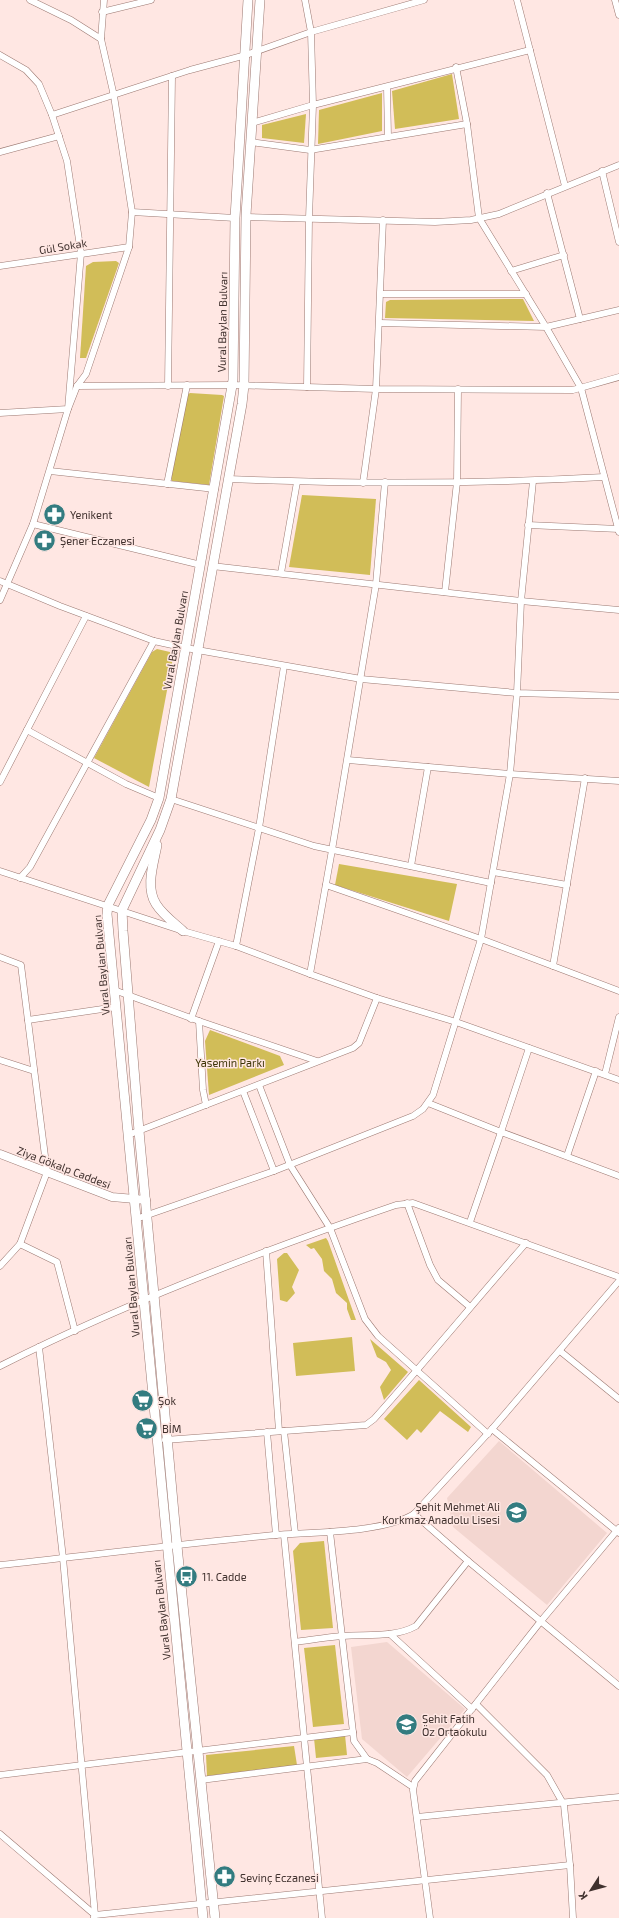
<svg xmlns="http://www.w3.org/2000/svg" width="619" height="1918" font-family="'Exo 2',sans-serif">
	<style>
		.built { fill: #f3d6d0 }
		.green { fill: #d1bd58 }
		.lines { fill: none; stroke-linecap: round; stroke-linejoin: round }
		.minor-casing { stroke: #9c7972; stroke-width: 7 }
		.tertiary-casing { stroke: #9c7972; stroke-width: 9 }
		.secondary-casing { stroke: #9c7972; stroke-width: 10 }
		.minor { stroke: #fff; stroke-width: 6 }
		.tertiary { stroke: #fff; stroke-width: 8 }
		.secondary { stroke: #fff; stroke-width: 9 }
		.labels { text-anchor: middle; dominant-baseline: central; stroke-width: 3; stroke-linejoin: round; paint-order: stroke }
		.street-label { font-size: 11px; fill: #40312e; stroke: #ffe7e3 }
		.poi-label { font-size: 11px; fill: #40312e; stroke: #ffe7e3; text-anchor: start }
		.park-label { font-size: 11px; fill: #3d3506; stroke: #ffe7e3 }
	</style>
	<rect width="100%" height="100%" fill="#ffe7e3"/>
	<g class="built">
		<polygon points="499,1441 607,1533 547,1605 453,1527 447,1498"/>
		<polygon points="387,1642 465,1709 407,1777 362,1739 351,1647"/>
	</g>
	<g class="green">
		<polygon points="452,74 459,119 395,129 392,91"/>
		<polygon points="382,93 382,131 318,144 319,110"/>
		<polygon points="306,114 304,143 262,138 262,125"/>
		<polygon points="116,261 119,263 86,358 80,358 86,266 93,262"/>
		<polygon points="523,299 534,321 385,318 386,302 390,300"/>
		<polygon points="190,393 222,395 224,396 209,485 172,481 171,477 187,395"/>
		<polygon points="302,495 376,499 370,575 289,567"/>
		<polygon points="157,649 170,652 173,658 149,787 94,758 152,652"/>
		<polygon points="339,864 457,884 449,921 335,885"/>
		<polygon points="210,1030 280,1056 284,1065 209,1095 205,1041"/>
		<polygon points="326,1238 328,1241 356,1320 351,1320 347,1309 347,1303 336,1293 332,1279 324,1271 322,1259 314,1248 311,1249 306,1245"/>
		<polygon points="284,1253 287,1253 299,1270 292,1287 295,1293 287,1302 280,1300 277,1259"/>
		<polygon points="352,1337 355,1371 296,1376 293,1343"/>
		<polygon points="370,1339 408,1372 384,1400 380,1387 391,1370 386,1362 377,1357"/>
		<polygon points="419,1380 471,1427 468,1432 440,1411 421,1433 417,1429 407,1440 384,1419"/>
		<polygon points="324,1541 333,1628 301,1630 293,1551 300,1543"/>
		<polygon points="335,1645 344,1724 313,1727 304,1648"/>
		<polygon points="345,1735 347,1755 316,1758 314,1738"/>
		<polygon points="294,1746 297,1765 207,1776 206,1755"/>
	</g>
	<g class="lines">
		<defs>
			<g id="minor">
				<polyline points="30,0 71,20 101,39"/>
				<polyline points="305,0 311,32 313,105 309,218 307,387"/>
				<polyline points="517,0 565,186"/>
				<polyline points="615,0 619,15"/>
				<polyline points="102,12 151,0"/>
				<polyline points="0,55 26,70 39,84 52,115 67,161 81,253 68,409 33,524 0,600"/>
				<polyline points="456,67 467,124 479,218 546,327 581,388 619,532"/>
				<polyline points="387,87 388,137"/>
				<polyline points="52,115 190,70 246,55 311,32 424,0"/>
				<polyline points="252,123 313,105 530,50"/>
				<polyline points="250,142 310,150 467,124"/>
				<polyline points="0,152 59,136"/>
				<polyline points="602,171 619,242"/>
				<polyline points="547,193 580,319"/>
				<polyline points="132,212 235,218"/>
				<polyline points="246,217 435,222 471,220 499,214 619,165"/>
				<polyline points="0,266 129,247"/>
				<polyline points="511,271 564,255"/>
				<polyline points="381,294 526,294"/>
				<polyline points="380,323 546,327 619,310"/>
				<polyline points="77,386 232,385 376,389 573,390 619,377"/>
				<polyline points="168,386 172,76"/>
				<polyline points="0,413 68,409 77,386 86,374 129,247 132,212 114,96 101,39 104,0"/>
				<polyline points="50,471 215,489"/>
				<path d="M228 479C353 484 479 484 604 477"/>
				<polyline points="363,483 376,389 383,220"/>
				<polyline points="167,484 187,385"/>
				<polyline points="33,524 201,565"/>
				<polyline points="528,525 619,529"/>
				<polyline points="212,566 521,601 619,610"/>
				<polyline points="281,573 297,482"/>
				<polyline points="0,581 60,606 154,641 186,648 361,679 517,693 619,696"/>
				<polyline points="445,592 457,482 458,389"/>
				<polyline points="27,730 126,784 159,798"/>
				<polyline points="348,760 510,774 619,781"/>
				<polyline points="0,782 86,616"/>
				<polyline points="171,799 314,846 491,883"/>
				<polyline points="411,866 428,767"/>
				<polyline points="0,871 183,931 236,946 310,974 377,998 456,1022 619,1080"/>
				<polyline points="493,872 567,885"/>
				<polyline points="20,878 30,867 154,641"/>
				<polyline points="326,885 481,939 553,966 585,778"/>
				<polyline points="236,946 259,828 284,666"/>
				<polyline points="0,957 21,965 47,1172 20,1244 57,1262 75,1331"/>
				<polyline points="553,966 619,991"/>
				<polyline points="310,974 332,850 376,584 385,482"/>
				<polyline points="114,990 199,1021 317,1061"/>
				<polyline points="191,1019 219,941"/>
				<polyline points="28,1020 116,1007"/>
				<polyline points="199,1021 203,1090 206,1105"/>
				<polyline points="0,1060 34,1071"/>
				<polyline points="605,1074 619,1017"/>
				<polyline points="259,1085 290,1165 330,1228 365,1319 378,1336 488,1434"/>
				<polyline points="243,1091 274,1171"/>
				<polyline points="428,1103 501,1132 529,1048"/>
				<polyline points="128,1135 353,1048 359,1043 377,998"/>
				<polyline points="567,1156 596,1071"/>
				<polyline points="407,1203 430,1265 438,1280 470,1307"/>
				<polyline points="136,1219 274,1171 413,1116 423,1109 433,1095 481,939 510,774 517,693 521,601 533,481"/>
				<polyline points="470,1222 501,1132 619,1176"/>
				<polyline points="266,1251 279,1431"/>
				<polyline points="0,1266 20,1244"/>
				<polyline points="39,1347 63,1558 95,1915"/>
				<polyline points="560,1351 619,1399"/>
				<path d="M0 1366C127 1302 261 1251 396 1205L413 1203 619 1277"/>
				<polyline points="492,1429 619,1533"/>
				<polyline points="284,1431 295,1533"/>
				<polyline points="267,1432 276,1535"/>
				<path d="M165 1440 366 1425 374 1419C426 1361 475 1301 526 1243"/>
				<polyline points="414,1514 468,1561 619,1686"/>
				<polyline points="330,1532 354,1741 367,1759"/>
				<polyline points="284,1535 322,1918"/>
				<path d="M0 1565C91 1555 183 1544 274 1535 312 1532 383 1533 414 1514L492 1429 619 1281"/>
				<polyline points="390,1634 472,1709"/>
				<path d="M295 1642C311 1640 327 1637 343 1636 367 1634 394 1638 416 1626L468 1561"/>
				<polyline points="476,1704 547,1775 564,1805 570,1865 573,1918"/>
				<polyline points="0,1775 353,1732"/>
				<polyline points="201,1780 367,1759 377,1763 413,1787"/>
				<polyline points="417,1817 619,1797"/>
				<polyline points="0,1834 95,1915"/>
				<polyline points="94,1917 95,1915 570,1865"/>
				<polyline points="430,1918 413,1790 415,1781 541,1621 619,1528"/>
			</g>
			<polyline id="tertiary" points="0,1154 112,1197 146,1200"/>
			<g id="secondary">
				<path d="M157 845C154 862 145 887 156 904 162 914 174 923 183 931"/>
				<polyline points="203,1918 107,914 108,905 151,820 159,798 233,380 235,218 248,0"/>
				<polyline points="215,1918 177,1546 139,1131 123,931 122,910 160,830 171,799 242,404 244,385 246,215 260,0"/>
			</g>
		</defs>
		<use href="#minor" class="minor-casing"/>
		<use href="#tertiary" class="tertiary-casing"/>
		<use href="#secondary" class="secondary-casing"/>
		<use href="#minor" class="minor"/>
		<use href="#tertiary" class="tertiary"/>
		<use href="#secondary" class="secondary"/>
	</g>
	<defs>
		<symbol id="pharmacy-disc" viewBox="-11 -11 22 22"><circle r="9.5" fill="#337c80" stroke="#ffe7e3"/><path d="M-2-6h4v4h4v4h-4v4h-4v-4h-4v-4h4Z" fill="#fff"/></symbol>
		<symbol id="supermarket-disc" viewBox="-11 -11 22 22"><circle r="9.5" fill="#337c80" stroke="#ffe7e3"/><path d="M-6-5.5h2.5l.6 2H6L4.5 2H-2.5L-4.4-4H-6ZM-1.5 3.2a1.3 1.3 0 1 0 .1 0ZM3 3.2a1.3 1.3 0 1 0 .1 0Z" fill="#fff"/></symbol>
		<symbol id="school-disc" viewBox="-11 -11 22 22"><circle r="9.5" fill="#337c80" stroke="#ffe7e3"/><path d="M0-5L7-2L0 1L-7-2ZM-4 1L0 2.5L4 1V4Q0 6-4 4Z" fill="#fff"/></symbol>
		<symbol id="bus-disc" viewBox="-11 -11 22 22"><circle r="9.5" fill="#337c80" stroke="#ffe7e3"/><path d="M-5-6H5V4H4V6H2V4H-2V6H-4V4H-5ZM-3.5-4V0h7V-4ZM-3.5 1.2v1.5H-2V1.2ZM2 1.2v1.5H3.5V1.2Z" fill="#fff"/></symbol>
	</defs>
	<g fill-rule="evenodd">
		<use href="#pharmacy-disc" x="42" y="502" width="25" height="25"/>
		<use href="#pharmacy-disc" x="32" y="528" width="25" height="25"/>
		<use href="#supermarket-disc" x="130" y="1388" width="25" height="25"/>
		<use href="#supermarket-disc" x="134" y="1416" width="25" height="25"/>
		<use href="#school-disc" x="504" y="1500" width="25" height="25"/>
		<use href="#bus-disc" x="174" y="1564" width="25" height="25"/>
		<use href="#school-disc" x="394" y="1712" width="25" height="25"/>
		<use href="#pharmacy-disc" x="212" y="1864" width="25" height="25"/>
	</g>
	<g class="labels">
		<g class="street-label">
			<text transform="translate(63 246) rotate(-9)">Gül Sokak</text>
			<text transform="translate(222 322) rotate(-89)">Vural Baylan Bulvarı</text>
			<text transform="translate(175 640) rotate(-80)">Vural Baylan Bulvarı</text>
			<text transform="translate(101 965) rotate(-95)">Vural Baylan Bulvarı</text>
			<text transform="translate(64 1167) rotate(21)">Ziya Gökalp Caddesi</text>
			<text transform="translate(131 1287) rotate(-95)">Vural Baylan Bulvarı</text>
			<text transform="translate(161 1610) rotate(-96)">Vural Baylan Bulvarı</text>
		</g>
		<g class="poi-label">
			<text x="70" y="514">Yenikent</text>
			<text x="60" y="540">Şener Eczanesi</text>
			<text x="158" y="1400">Şok</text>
			<text x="162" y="1428">BİM</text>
			<text x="500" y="1506" text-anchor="end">Şehit Mehmet Ali<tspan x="500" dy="13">Korkmaz Anadolu Lisesi</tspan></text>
			<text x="202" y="1576">11. Cadde</text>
			<text x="422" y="1718">Şehit Fatih<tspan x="422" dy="13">Öz Ortaokulu</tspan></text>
			<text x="240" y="1877">Sevinç Eczanesi</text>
		</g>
		<g class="park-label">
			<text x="230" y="1062">Yasemin Parkı</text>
		</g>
	</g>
	<g transform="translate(591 1890) rotate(234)" stroke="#ffe7e3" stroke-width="3" paint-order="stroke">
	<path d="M0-3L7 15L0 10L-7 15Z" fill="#40312e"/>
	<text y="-6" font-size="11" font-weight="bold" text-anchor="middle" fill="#40312e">K</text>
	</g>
</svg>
